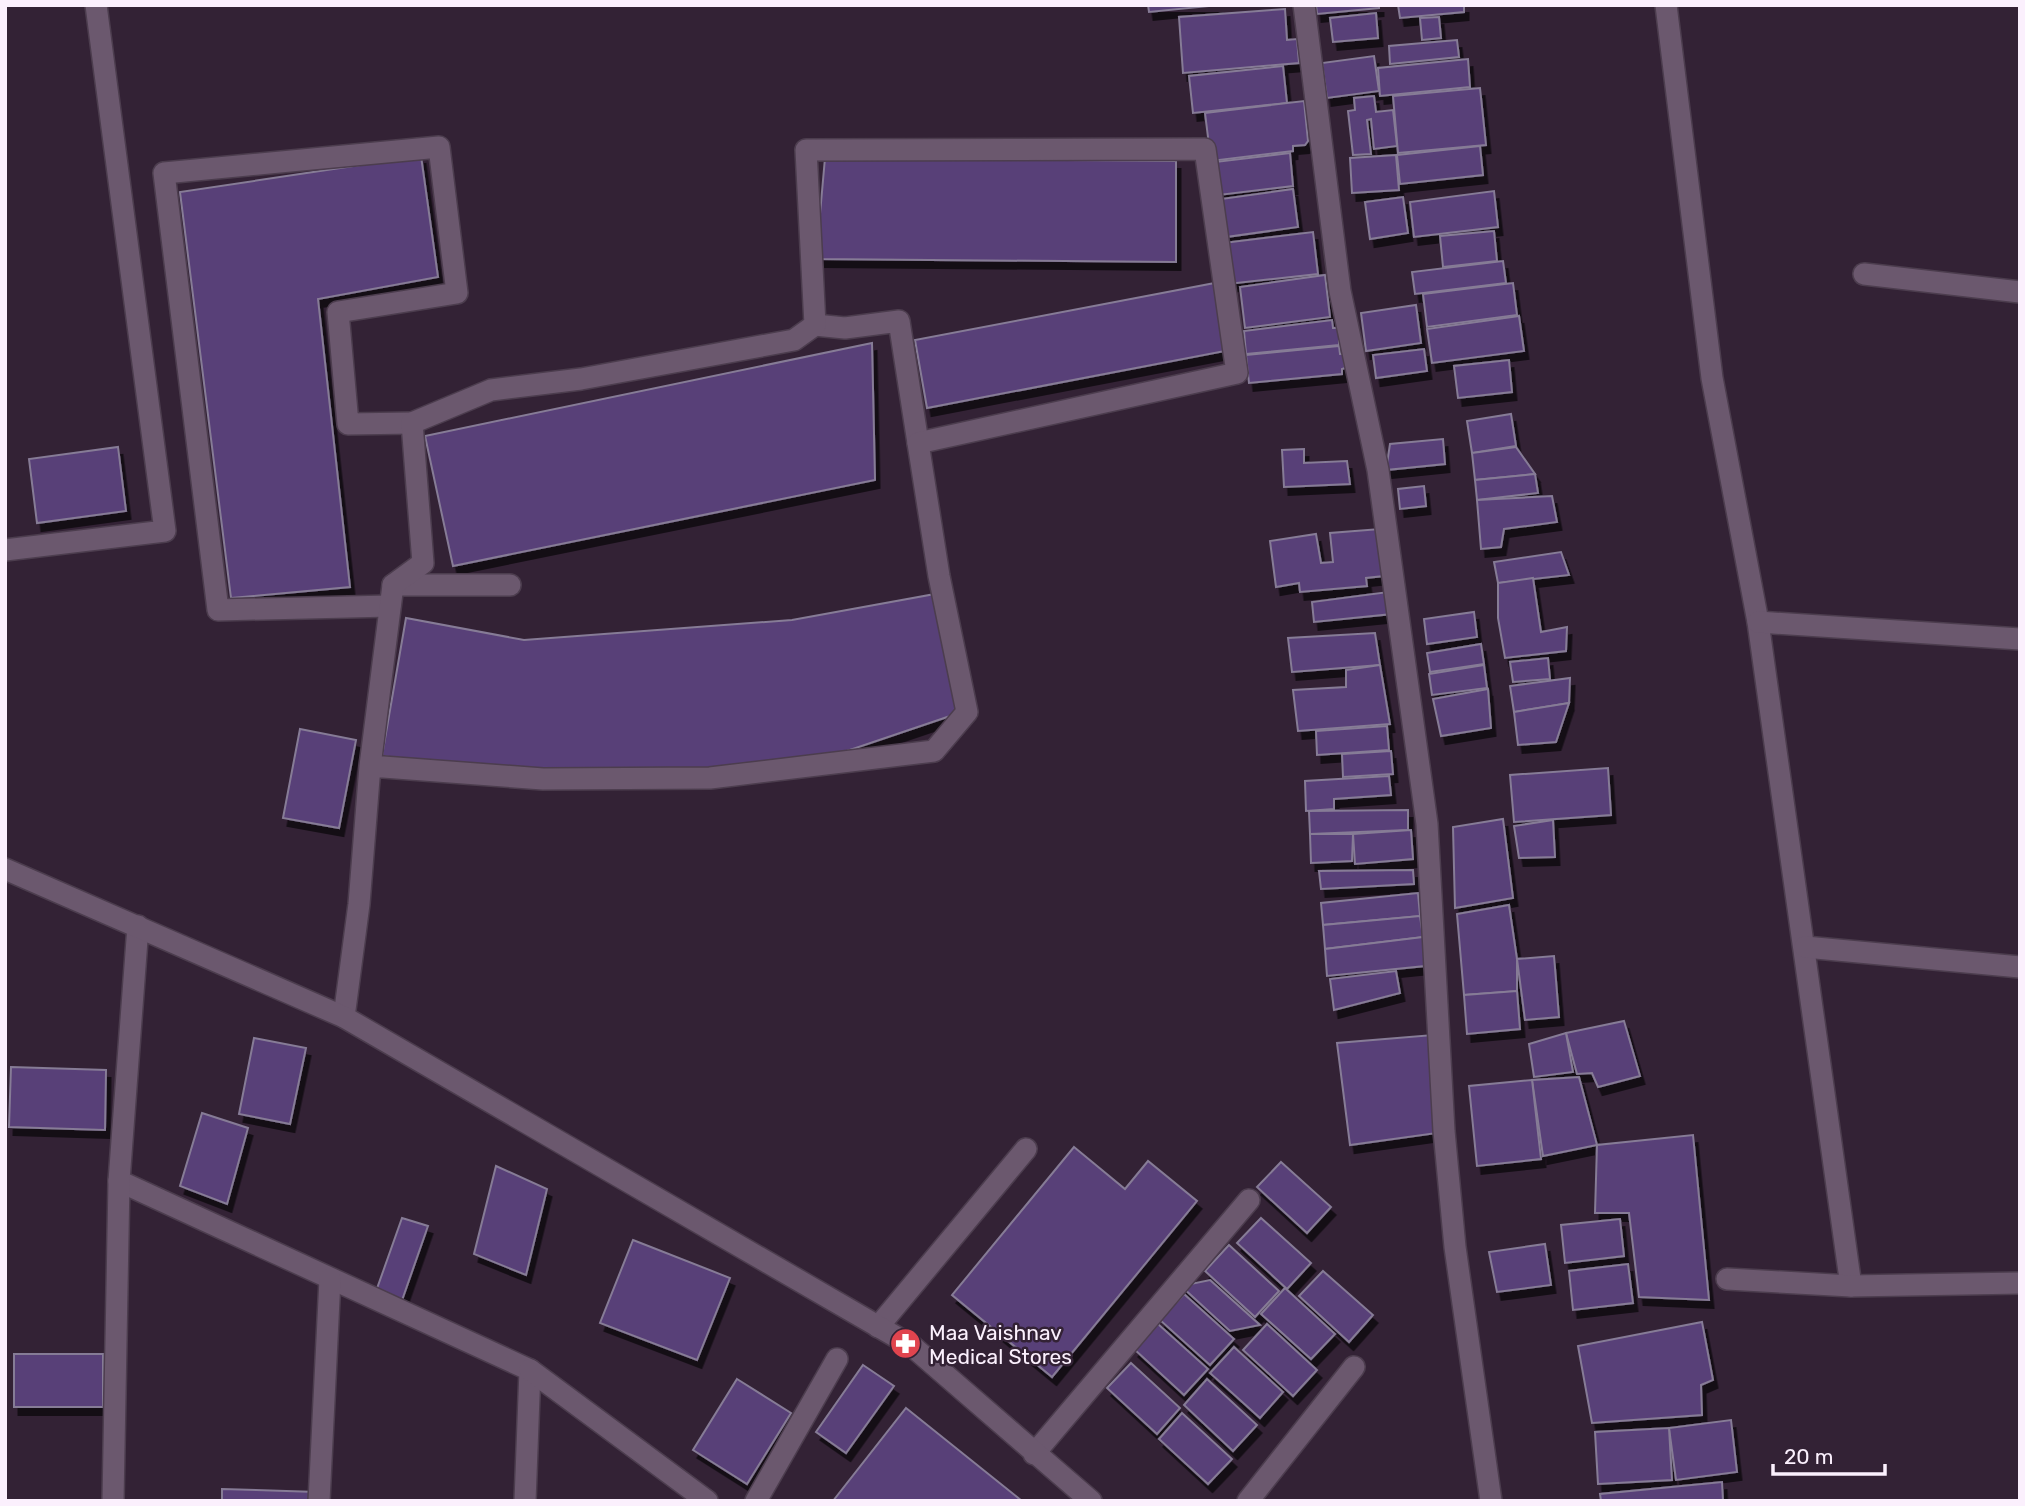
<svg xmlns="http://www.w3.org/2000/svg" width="2025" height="1506" font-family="Rubik,sans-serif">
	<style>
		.building { fill: #583f78; stroke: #867b96; stroke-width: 2; filter: url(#shadow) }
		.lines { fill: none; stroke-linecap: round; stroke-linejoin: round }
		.minor-casing { stroke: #4c3d4e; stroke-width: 24 }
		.tertiary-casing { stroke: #4c3d4e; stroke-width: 24 }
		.minor { stroke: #6b586e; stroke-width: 21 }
		.tertiary { stroke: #6b586e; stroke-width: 21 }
		.labels { text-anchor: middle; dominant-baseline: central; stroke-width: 5; stroke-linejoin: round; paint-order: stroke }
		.poi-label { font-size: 21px; fill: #fbf0fd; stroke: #332235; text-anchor: start }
	</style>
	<defs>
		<filter id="shadow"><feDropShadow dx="4.5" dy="8" stdDeviation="0" flood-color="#0009"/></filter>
	</defs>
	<rect width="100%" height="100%" fill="#332235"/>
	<g class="building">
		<polygon points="1148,5 1219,5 1149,12"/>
		<polygon points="1316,5 1379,5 1379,8 1317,14"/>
		<polygon points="1398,5 1464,5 1464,12 1400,18"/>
		<polygon points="1285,9 1287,40 1297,39 1299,63 1183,73 1179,17"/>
		<polygon points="1376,13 1378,38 1333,42 1330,18"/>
		<polygon points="1439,17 1441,38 1422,40 1420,18"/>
		<polygon points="1457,40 1459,57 1390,64 1389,46"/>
		<polygon points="1374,56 1379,91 1327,98 1322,63"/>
		<polygon points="1468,59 1470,87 1380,96 1378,68"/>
		<polygon points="1283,66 1287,103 1193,113 1189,76"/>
		<polygon points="1480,88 1486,145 1398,153 1393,96"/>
		<polygon points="1374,96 1376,112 1393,110 1397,146 1374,149 1371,119 1367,120 1371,154 1353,155 1348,111 1355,110 1354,98"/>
		<polygon points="1304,101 1308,141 1305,145 1293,146 1293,151 1211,161 1205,113"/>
		<polygon points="1480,146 1483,175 1400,184 1397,155"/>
		<polygon points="1290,153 1293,186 1219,195 1215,162"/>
		<polygon points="1396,155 1399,190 1352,193 1350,158"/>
		<polygon points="421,156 438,277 318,299 350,587 231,598 180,192"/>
		<polygon points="825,158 1176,161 1176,262 816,259"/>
		<polygon points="1293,189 1298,227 1219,238 1214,200"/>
		<polygon points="1494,191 1498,227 1414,237 1410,202"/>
		<polygon points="1403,197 1408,233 1370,239 1365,202"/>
		<polygon points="1494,231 1497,261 1443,267 1440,236"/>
		<polygon points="1313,232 1318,274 1228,284 1223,243"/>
		<polygon points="1503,261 1506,283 1415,294 1412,272"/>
		<polygon points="1325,275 1330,317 1245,328 1240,287"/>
		<polygon points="1220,282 1225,351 927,408 915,340"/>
		<polygon points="1513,283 1517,315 1427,327 1423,294"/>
		<polygon points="1416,305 1421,343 1366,351 1361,313"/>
		<polygon points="1519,316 1524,351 1432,363 1427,329"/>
		<polygon points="1332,320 1333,328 1339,328 1339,345 1246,354 1244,331"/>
		<polygon points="872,343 875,480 453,566 425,436"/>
		<polygon points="1339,346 1340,354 1344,354 1345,368 1342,369 1342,374 1249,383 1246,355"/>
		<polygon points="1424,349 1427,371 1376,378 1373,355"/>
		<polygon points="1509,360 1512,392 1458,398 1454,366"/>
		<polygon points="1511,414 1516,446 1472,453 1467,421"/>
		<polygon points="1443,439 1445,464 1386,470 1390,444"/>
		<polygon points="118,447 126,511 37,523 29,459"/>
		<polygon points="1516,447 1535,474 1475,480 1472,453"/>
		<polygon points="1304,449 1304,463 1347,461 1350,484 1284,487 1282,450"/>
		<polygon points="1535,474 1538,493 1477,500 1475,480"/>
		<polygon points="1424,486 1426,506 1400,509 1398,489"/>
		<polygon points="1552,496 1557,522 1504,529 1501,547 1481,549 1477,500"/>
		<polygon points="1380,529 1384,576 1366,578 1367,586 1300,592 1299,583 1276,587 1270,541 1316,534 1321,563 1333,562 1330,533"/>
		<polygon points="1561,552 1569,575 1498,583 1494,562"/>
		<polygon points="1533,578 1541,632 1567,627 1566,651 1505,658 1498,618 1498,583"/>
		<polygon points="1388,592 1392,614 1314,622 1312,602"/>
		<polygon points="935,594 962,712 835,755 665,775 514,774 382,756 406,618 524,640 792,620"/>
		<polygon points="1474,612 1477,637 1427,644 1424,619"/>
		<polygon points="1375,633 1380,665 1292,672 1288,638"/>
		<polygon points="1481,644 1484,664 1430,672 1427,653"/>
		<polygon points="1548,658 1550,679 1513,682 1510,662"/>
		<polygon points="1380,665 1390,724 1298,731 1293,690 1346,687 1346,670"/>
		<polygon points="1484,665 1487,688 1432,695 1429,674"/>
		<polygon points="1570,678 1569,703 1514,712 1510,686"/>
		<polygon points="1488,689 1491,728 1441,736 1433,699"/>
		<polygon points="1569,703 1556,742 1518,745 1514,712"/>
		<polygon points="1387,726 1389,750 1317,755 1316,731"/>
		<polygon points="300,729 356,740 339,828 283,818"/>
		<polygon points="1391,751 1393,774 1343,777 1342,754"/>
		<polygon points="1608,768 1611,815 1514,822 1510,775"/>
		<polygon points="1389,776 1391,795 1334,799 1334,809 1306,811 1305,781"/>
		<polygon points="1408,810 1408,830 1310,834 1309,811"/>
		<polygon points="1503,819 1513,898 1455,908 1453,827"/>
		<polygon points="1553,820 1555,857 1519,858 1514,826"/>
		<polygon points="1411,830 1413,859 1355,864 1353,834"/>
		<polygon points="1310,834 1353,834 1352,861 1311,863"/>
		<polygon points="1413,870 1414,884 1321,889 1319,871"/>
		<polygon points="1418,893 1420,916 1323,925 1321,903"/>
		<polygon points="1509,905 1517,959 1517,991 1464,995 1457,914"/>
		<polygon points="1420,916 1423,937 1325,949 1323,925"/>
		<polygon points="1423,937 1425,966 1327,976 1325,949"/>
		<polygon points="1554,956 1559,1017 1525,1020 1517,959"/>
		<polygon points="1396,971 1400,993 1334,1010 1330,979"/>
		<polygon points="1517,991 1520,1029 1467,1034 1464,995"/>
		<polygon points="1624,1021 1640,1076 1598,1087 1592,1073 1577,1074 1566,1033"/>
		<polygon points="1566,1033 1573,1072 1534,1077 1529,1044"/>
		<polygon points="1433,1035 1437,1133 1350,1145 1337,1043"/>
		<polygon points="254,1038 306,1048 290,1124 239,1114"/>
		<polygon points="11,1067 106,1070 105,1130 9,1127"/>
		<polygon points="1579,1077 1597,1145 1543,1156 1532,1080"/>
		<polygon points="1532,1080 1541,1159 1477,1166 1469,1086"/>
		<polygon points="202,1113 248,1128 227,1204 180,1186"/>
		<polygon points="1693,1135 1709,1300 1639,1297 1629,1213 1595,1213 1597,1145"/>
		<polygon points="1074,1147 1125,1189 1148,1161 1197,1201 1052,1377 952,1295"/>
		<polygon points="1281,1162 1331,1207 1307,1233 1257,1187"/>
		<polygon points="496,1166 547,1189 526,1275 474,1254"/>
		<polygon points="402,1218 428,1226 400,1306 374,1297"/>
		<polygon points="1261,1218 1311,1263 1287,1289 1237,1243"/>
		<polygon points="1620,1219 1624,1256 1565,1263 1561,1225"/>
		<polygon points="633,1240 730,1278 697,1360 600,1323"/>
		<polygon points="1545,1244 1551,1285 1497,1292 1489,1252"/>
		<polygon points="1229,1245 1279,1291 1255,1317 1205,1271"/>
		<polygon points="1628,1264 1633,1303 1573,1310 1569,1271"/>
		<polygon points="1323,1271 1373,1315 1349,1342 1299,1296"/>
		<polygon points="1210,1280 1260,1325 1230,1331 1181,1286"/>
		<polygon points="1285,1288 1335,1334 1311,1359 1261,1314"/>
		<polygon points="1184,1294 1234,1339 1210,1365 1160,1320"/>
		<polygon points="1702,1322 1713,1380 1701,1385 1702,1415 1592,1423 1578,1346"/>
		<polygon points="1158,1324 1208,1369 1184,1395 1134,1349"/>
		<polygon points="1267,1324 1317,1370 1293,1396 1243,1350"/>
		<polygon points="1234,1347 1283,1392 1260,1418 1210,1373"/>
		<rect x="14" y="1354" width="89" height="53"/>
		<polygon points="1131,1363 1180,1408 1157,1434 1107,1388"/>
		<polygon points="863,1365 894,1386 846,1453 816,1432"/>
		<polygon points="737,1379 791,1413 747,1484 693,1450"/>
		<polygon points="1207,1379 1257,1425 1233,1451 1184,1405"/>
		<polygon points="906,1408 1022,1501 833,1501"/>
		<polygon points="1182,1413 1232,1459 1208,1484 1159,1439"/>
		<polygon points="1731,1420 1737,1472 1676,1480 1669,1428"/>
		<polygon points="1669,1428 1672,1480 1598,1484 1595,1432"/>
		<polygon points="1722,1482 1723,1501 1601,1501 1600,1494"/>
		<polygon points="222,1489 316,1492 315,1501 222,1501"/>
	</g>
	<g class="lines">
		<defs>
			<g id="minor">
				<polyline points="1304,5 1340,291 1378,470 1427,824 1444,1131 1455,1247 1491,1501"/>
				<polyline points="1666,5 1712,378 1758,622 1851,1286"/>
				<polyline points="1864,274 2020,292"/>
				<polyline points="815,325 845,328 899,321 918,443"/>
				<polyline points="5,550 165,531 96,5"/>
				<polyline points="393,585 510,585"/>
				<polyline points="390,606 218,610 164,173 439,147 457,293 338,312 348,424 412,423"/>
				<polyline points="1758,622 2020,639"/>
				<polyline points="1805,947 2020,967"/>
				<polyline points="344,1017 359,904 370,766 543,779 710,778 934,751 967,712 939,576 918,443 1237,373 1205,149 806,150 815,325 794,340 581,379 491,390 412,423 423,563 393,585 370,766"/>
				<polyline points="119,1181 530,1370 525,1501"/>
				<polyline points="1727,1279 1851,1286 2020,1283"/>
				<polyline points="878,1327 1026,1149"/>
				<polyline points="530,1370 707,1501"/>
				<polyline points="1034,1454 1249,1200"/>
				<polyline points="113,1501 119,1181 138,926"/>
				<polyline points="319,1501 330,1279"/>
				<polyline points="756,1501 837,1359"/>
				<polyline points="1248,1501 1354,1367"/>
			</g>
			<polyline id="tertiary" points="5,869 344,1017 912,1346 1091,1501"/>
		</defs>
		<use href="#minor" class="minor-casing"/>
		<use href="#tertiary" class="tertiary-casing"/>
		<use href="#minor" class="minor"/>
		<use href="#tertiary" class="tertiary"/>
	</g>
	<defs>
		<symbol id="pharmacy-disc" viewBox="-11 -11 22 22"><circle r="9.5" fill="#e0444e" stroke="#332235"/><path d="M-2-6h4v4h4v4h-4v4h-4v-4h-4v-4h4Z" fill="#fff"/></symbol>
	</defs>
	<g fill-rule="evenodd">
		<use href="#pharmacy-disc" x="888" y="1326" width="35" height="35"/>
	</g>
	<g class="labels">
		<g class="poi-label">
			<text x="929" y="1332">Maa Vaishnav<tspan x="929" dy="24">Medical Stores</tspan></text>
		</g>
	</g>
	<rect width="2025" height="1506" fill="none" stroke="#fbf0fd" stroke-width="14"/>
	<path d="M1773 1464v10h112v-10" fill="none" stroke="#fbf0fd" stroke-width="3.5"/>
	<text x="1784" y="1464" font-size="21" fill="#fbf0fd" stroke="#332235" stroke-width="5" paint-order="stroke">20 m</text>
</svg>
